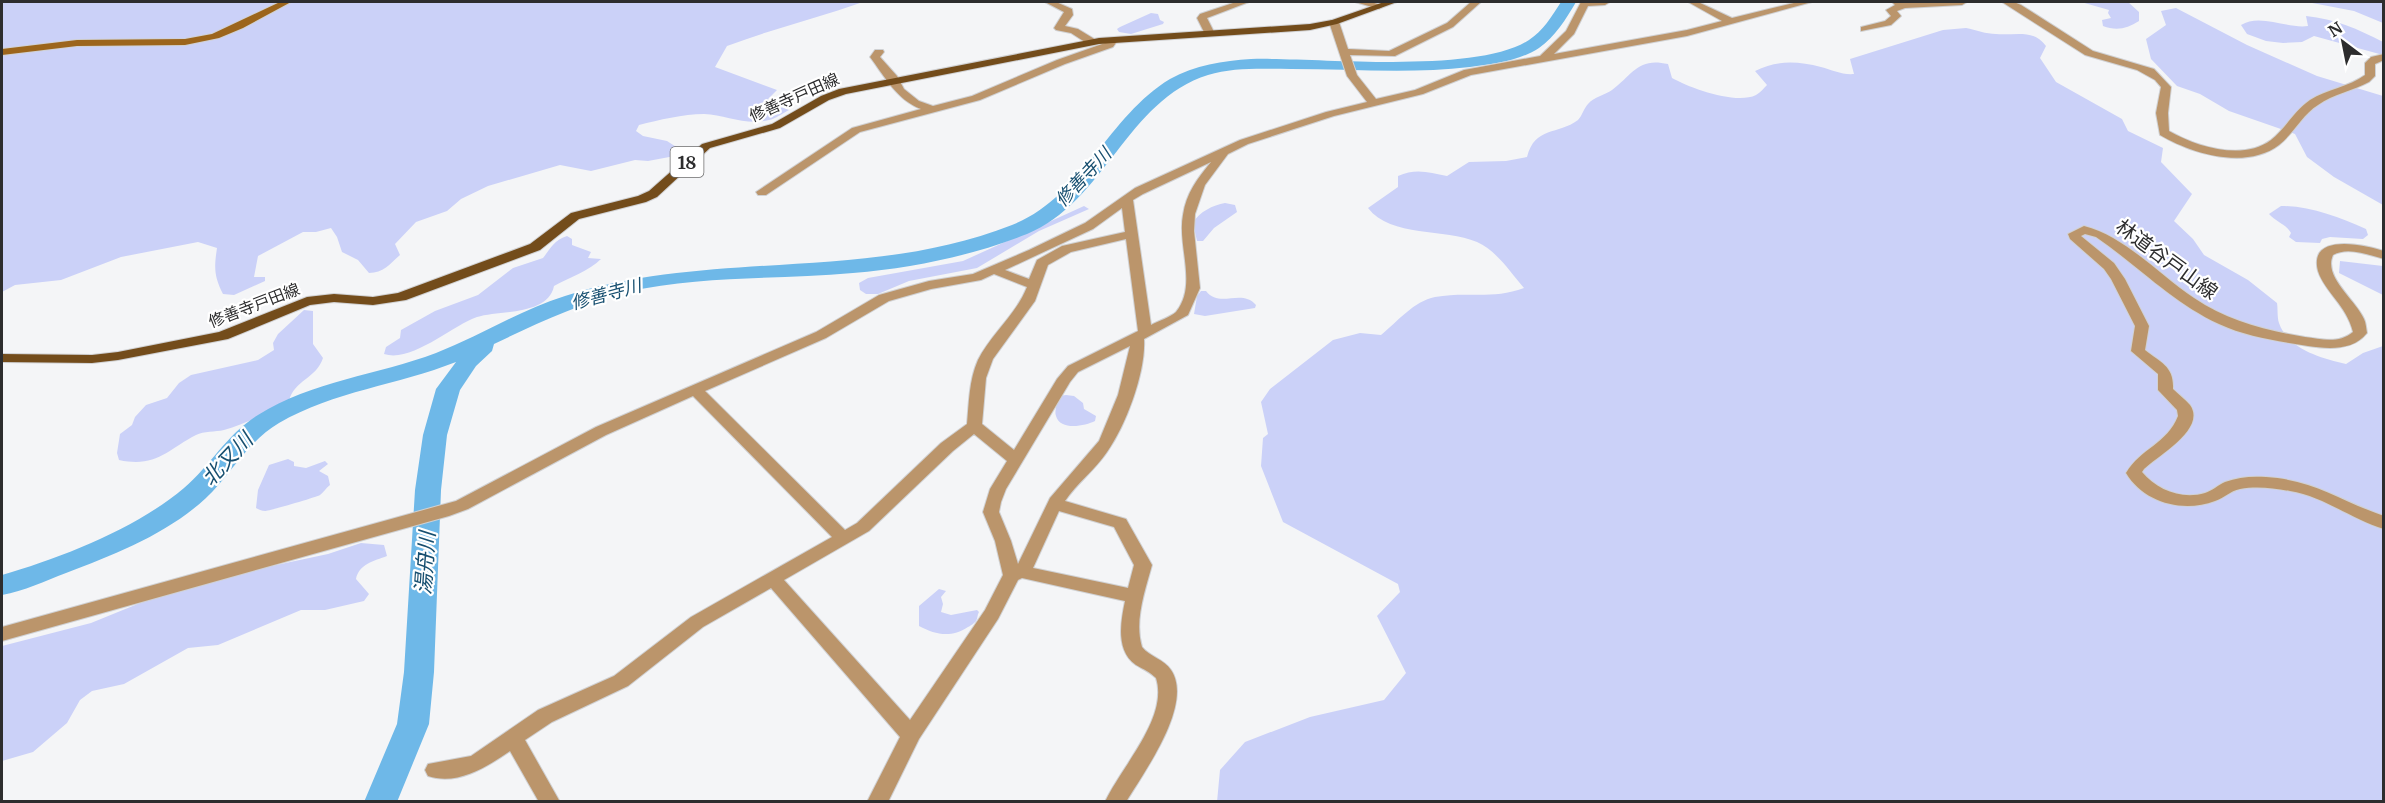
<svg xmlns="http://www.w3.org/2000/svg" width="2385" height="803" font-family="Merriweather,'Noto Sans JP',serif">
	<style>
		.green { fill: #cbd1f8 }
		.lines { fill: none; stroke-linecap: round; stroke-linejoin: round }
		.river { fill: #6eb8e8; fill-rule: evenodd }
		.street-casing { stroke: #d0d1d3; stroke-width: 2 }
		.secondary-casing { stroke: #d0d1d3; stroke-width: 2 }
		.primary-casing { stroke: #d0d1d3; stroke-width: 2 }
		.street { fill: #bb956b; fill-rule: evenodd }
		.secondary { fill: #9c651c; fill-rule: evenodd }
		.primary { fill: #734c1b; fill-rule: evenodd }
		.labels { text-anchor: middle; dominant-baseline: central; stroke-width: 4.5; stroke-linejoin: round; paint-order: stroke }
		.far-street-label { font-size: 16px; fill: #2d2d2e; stroke: #fff }
		.shield { fill: #fff; stroke: #6c6c6d; stroke-width: 1.5 }
		.shield-label { font-size: 18px; font-weight: bold; fill: #2d2d2e }
		.far-water-label { font-size: 18px; font-style: italic; fill: #174f70; stroke: #fff }
		.street-label { font-size: 20px; fill: #2d2d2e; stroke: #fff }
		.water-label { font-size: 21px; font-style: italic; fill: #174f70; stroke: #fff }
	</style>
	<rect width="100%" height="100%" fill="#f4f5f7"/>
	<g class="green">
		<path d="M2 2H863C818 18 772 29 727 46L715 67 777 90 768 99 772 104 789 110C783 113 775 119 769 120 746 126 726 115 704 114 683 114 659 120 639 125L636 131 643 136 667 141 684 152 680 155 648 161 635 160 591 171 560 165 488 186 461 199 447 211 416 222 395 244 400 255C390 264 383 273 369 273L358 260 342 252 337 237 331 228 316 232H303L258 256 254 277H265V281L234 295 223 294C214 276 214 268 217 248L198 242 121 257 61 280 15 285 2 292Z"/>
		<path d="M2081 2H2128L2139 12V21C2127 29 2116 31 2103 26L2102 20 2111 18 2108 13 2109 10Z"/>
		<polygon points="2307,2 2383,2 2383,23 2354,11"/>
		<polygon points="2176,8 2247,45 2317,76 2383,96 2383,205 2334,177 2307,157 2295,134 2229,111 2200,94 2177,86 2151,59 2146,39 2166,25 2161,11"/>
		<polygon points="1151,13 1158,14 1160,20 1164,22 1163,24 1131,34 1119,32 1117,29 1120,27"/>
		<path d="M2306 16C2335 19 2358 29 2383 42V55L2314 36 2302 42 2283 43 2266 41 2247 34 2241 25C2260 13 2287 29 2308 26Z"/>
		<path d="M1966 28C1976 30 1986 34 1996 34 2014 36 2033 28 2046 46L2040 58 2056 82 2122 119 2128 131 2163 148 2161 162 2192 194 2174 221 2193 239 2204 255 2248 280 2277 303C2278 309 2277 317 2279 323 2288 349 2320 358 2346 364L2363 353 2383 346V801L1217 802 1220 770 1245 742 1310 717 1384 700 1406 673 1377 616 1400 592 1398 584 1283 522 1261 466 1263 438 1268 434 1261 402 1270 389 1333 340 1360 333 1381 335C1397 322 1414 301 1435 297 1466 291 1492 300 1524 288 1510 272 1497 251 1477 242 1445 228 1391 238 1368 208L1398 187V176C1415 168 1429 172 1447 176L1469 162 1506 161 1527 157C1535 126 1558 135 1578 120 1582 116 1584 108 1588 104 1594 97 1605 95 1612 90 1633 74 1638 57 1668 64L1672 78C1690 88 1736 105 1756 95 1760 93 1764 88 1767 85L1755 71C1777 60 1797 61 1821 67 1832 70 1842 75 1854 74L1850 59 1943 30Z"/>
		<path d="M1225 203 1235 205 1237 212 1214 228 1203 241H1197L1193 223C1199 212 1213 205 1225 203Z"/>
		<polygon points="1084,206 1089,209 1039,231 977,268 909,281 878,294 866,294 860,290 859,283 868,278 963,261"/>
		<path d="M2281 206C2310 206 2339 217 2366 229L2368 235 2363 239 2330 237 2322 239 2320 243 2296 242 2289 237 2291 233C2286 224 2276 222 2269 214Z"/>
		<path d="M567 236 572 239V245L591 252 588 258 601 259C589 271 570 277 554 286 548 316 499 310 477 317 451 326 412 363 384 354L386 347 400 338 401 330 435 311 478 295 513 268 543 258C551 248 553 241 567 236Z"/>
		<polygon points="2340,261 2383,266 2383,295 2339,273"/>
		<path d="M1201 291H1206C1220 309 1241 288 1256 305L1255 308 1205 316 1194 314 1197 296Z"/>
		<path d="M304 310 313 311V344L323 358C316 379 294 380 289 401 268 413 247 423 224 430 215 432 204 431 196 435 167 450 156 468 119 460L117 453 120 434 132 425 135 417 146 405 167 398 179 383 191 375 258 360 274 350 273 343 278 334Z"/>
		<path d="M1066 395 1074 396 1083 403 1084 409 1096 416 1095 421C1085 426 1060 431 1056 416 1054 410 1058 402 1059 396Z"/>
		<path d="M288 459 294 462V466L306 468 325 461 328 464 319 471 328 476 330 485C326 488 323 493 320 495 317 497 269 511 265 511 262 511 258 509 256 508L258 490 269 465Z"/>
		<path d="M361 543 384 545 387 556C374 561 359 564 356 579L369 594 364 601 325 610H301L218 645 188 648 124 684 92 691 80 700 67 723 33 752 2 761V646L91 623 172 590 216 578 328 554Z"/>
		<path d="M939 589 946 591 941 597 943 604 941 612 951 615 977 610 979 612C977 615 978 618 976 621 976 622 969 627 968 627 951 638 936 635 919 626V606Z"/>
	</g>
	<g class="lines">
		<path class="river" d="M1561 2H1576C1566 19 1555 37 1539 48 1519 61 1493 64 1470 67 1411 74 1351 69 1291 69 1264 69 1234 67 1208 75 1127 100 1105 202 1027 234 971 256 913 268 853 273 778 280 701 275 627 292 580 303 538 323 494 344L492 351 476 366 460 390 447 435 441 490 434 672 429 724 397 802H364L397 724 404 672 415 490 423 435 436 389 456 362C398 385 334 391 279 423 247 442 232 473 206 498 167 534 116 554 66 573 45 581 24 591 2 595V575C61 558 137 528 184 488 211 465 227 434 258 415 312 381 378 375 436 353 480 336 520 310 565 296 713 249 868 282 1012 225 1083 197 1107 117 1170 79 1195 65 1223 61 1251 59 1318 57 1476 75 1529 40 1543 31 1552 16 1561 2Z"/>
		<defs>
			<g id="street">
				<polygon points="1045,2 1056,2 1072,9 1073,15 1065,26 1078,29 1096,40 1096,44 1088,44 1071,33 1056,30 1054,28 1064,12"/>
				<polygon points="1236,2 1249,2 1207,18 1215,34 1206,36 1197,18 1200,14"/>
				<polygon points="1355,2 1371,2 1384,6 1379,9"/>
				<path d="M1471 2H1481L1453 27 1395 56 1350 55 1357 75 1376 99 1415 90 1464 70 1540 56 1566 31 1581 2H1610L1605 5 1588 6 1574 34 1554 54 1687 30 1722 21 1688 2H1698L1732 18 1798 2H1812L1687 36 1471 75 1423 94 1334 116 1248 144 1228 154 1205 185 1195 214 1194 231 1200 288 1188 315 1144 339C1146 372 1126 425 1107 452 1095 470 1077 483 1065 501L1126 519 1152 565C1145 591 1134 621 1142 647 1150 657 1164 659 1171 670 1194 704 1144 772 1126 802H1105C1121 767 1169 718 1156 678 1150 672 1143 669 1136 665 1115 650 1121 621 1125 601L1022 578 1018 580 998 619 919 739 888 802H867L900 737 771 588 703 627 628 686 552 722 525 740 560 802H539L510 751C487 767 457 786 428 776L425 770 428 764 471 756 538 710 614 676 691 617 832 537 693 396 606 435 468 509 449 516 2 641V627L456 501 596 427 816 332 879 295 929 281 973 274 1029 250 1085 223 1135 188 1240 140 1326 112 1367 102 1347 76 1329 22 1331 20 1339 22 1348 49 1389 51 1447 23ZM1211 162C1198 178 1186 193 1183 215 1177 246 1198 285 1176 312 1171 317 1158 321 1151 325L1133 200 1143 194ZM1122 208 1125 232 1062 246 1037 260 1029 279 1005 270 1093 229ZM1126 239 1138 331 1068 366 1057 379 1014 450 982 424 986 378 993 359 1035 301 1048 265 1071 252ZM994 274 1027 287C1016 315 991 334 978 360 969 380 969 403 967 424L941 443 857 523 845 530 705 391 826 338 889 301 931 289 981 280ZM1130 346 1118 395 1099 441 1050 498 1018 564 1011 541 999 512 1001 502 1006 489 1070 382 1078 372ZM974 434 1007 461 990 489 983 512 995 541 1003 575 985 610 910 720 784 580 869 531 953 451ZM1059 511 1114 527 1134 565 1128 588 1033 568Z"/>
				<polygon points="1892,2 1967,2 1962,5 1905,8 1897,11 1901,16 1891,25 1861,31 1861,27 1885,21 1891,16 1886,10 1895,5"/>
				<path d="M2002 2H2014L2021 5 2093 51 2154 69 2171 87 2168 113 2169 131C2197 147 2243 161 2271 140 2286 128 2294 111 2310 100 2327 89 2349 87 2365 75V63L2371 57 2384 54V60L2375 64V76L2369 82C2353 91 2333 94 2318 105 2302 115 2294 133 2279 145 2246 170 2192 154 2160 135L2156 113 2161 87 2155 80 2137 70 2085 55Z"/>
				<path d="M1109 38 1118 40 1113 47 1065 64 980 100 860 132 766 195H758L756 192 852 128 921 109C897 100 885 77 870 57L875 50H883L884 52 880 57 897 76 904 89 919 101 933 106 972 96 1057 60 1105 43Z"/>
				<path d="M2084 226C2126 237 2158 274 2194 298 2228 321 2264 330 2305 337 2321 339 2339 344 2353 332 2347 306 2324 291 2318 271 2308 232 2365 245 2384 251V259C2368 255 2348 246 2333 255 2323 277 2355 299 2364 319 2366 323 2366 328 2367 333 2353 351 2328 349 2308 346 2278 341 2247 337 2219 324 2173 303 2137 265 2096 237L2085 234 2081 236 2114 263 2125 279 2149 326 2145 350C2161 363 2174 366 2173 389 2178 394 2185 399 2190 405 2207 429 2157 456 2144 469L2142 472C2157 490 2182 500 2205 493 2212 491 2218 485 2225 482 2238 477 2252 476 2266 477 2315 480 2340 501 2384 516V529C2351 519 2323 496 2290 491 2274 488 2256 486 2240 489 2230 491 2224 498 2215 501 2183 513 2144 503 2126 473 2141 448 2167 444 2178 416L2177 410 2158 390V374L2131 351 2135 326 2111 279 2104 269 2070 239 2068 234Z"/>
			</g>
			<polygon id="secondary" points="280,2 291,2 243,28 219,38 185,45 77,46 2,55 2,49 77,40 185,39 212,34"/>
			<polygon id="primary" points="1384,2 1397,2 1337,24 1310,30 1099,44 846,94 829,100 780,128 710,148 657,197 646,202 579,219 540,250 406,300 373,305 334,302 310,305 228,339 118,360 92,363 2,362 2,354 92,355 118,352 219,332 307,297 334,294 373,297 398,293 530,244 571,213 638,196 649,191 702,144 772,124 821,96 839,89 1099,38 1310,24 1332,20"/>
		</defs>
		<use href="#street" class="street-casing"/>
		<use href="#secondary" class="secondary-casing"/>
		<use href="#primary" class="primary-casing"/>
		<use href="#street" class="street"/>
		<use href="#secondary" class="secondary"/>
		<use href="#primary" class="primary"/>
	</g>
	<g class="labels">
		<g class="far-street-label">
			<text transform="translate(794 97) rotate(-24)">修善寺戸田線</text>
			<text transform="translate(254 305) rotate(-21)">修善寺戸田線</text>
		</g>
		<rect class="shield" x="670.5" y="147" width="33" height="30" rx="4.5"/>
		<g class="shield-label">
			<text x="687" y="162">18</text>
		</g>
		<g class="far-water-label">
			<text transform="translate(1083 177) rotate(-47)">修善寺川</text>
			<text transform="translate(606 294) rotate(-15)">修善寺川</text>
		</g>
		<g class="street-label">
			<text transform="translate(2167 259) rotate(36)">林道谷戸山線</text>
		</g>
		<g class="water-label">
			<text transform="translate(227 459) rotate(-47)">北又川</text>
			<text transform="translate(425 563) rotate(-86)">湯舟川</text>
		</g>
	</g>
	<rect width="2385" height="803" fill="none" stroke="#2d2d2e" stroke-width="6"/>
	<g transform="translate(2343 42) rotate(328)" stroke="#ffffff" stroke-width="4.5" paint-order="stroke">
	<path d="M0-4.5L10 22L0 15L-10 22Z" fill="#2d2d2e"/>
	<text y="-9" font-size="16" font-weight="bold" text-anchor="middle" fill="#2d2d2e">N</text>
	</g>
</svg>
